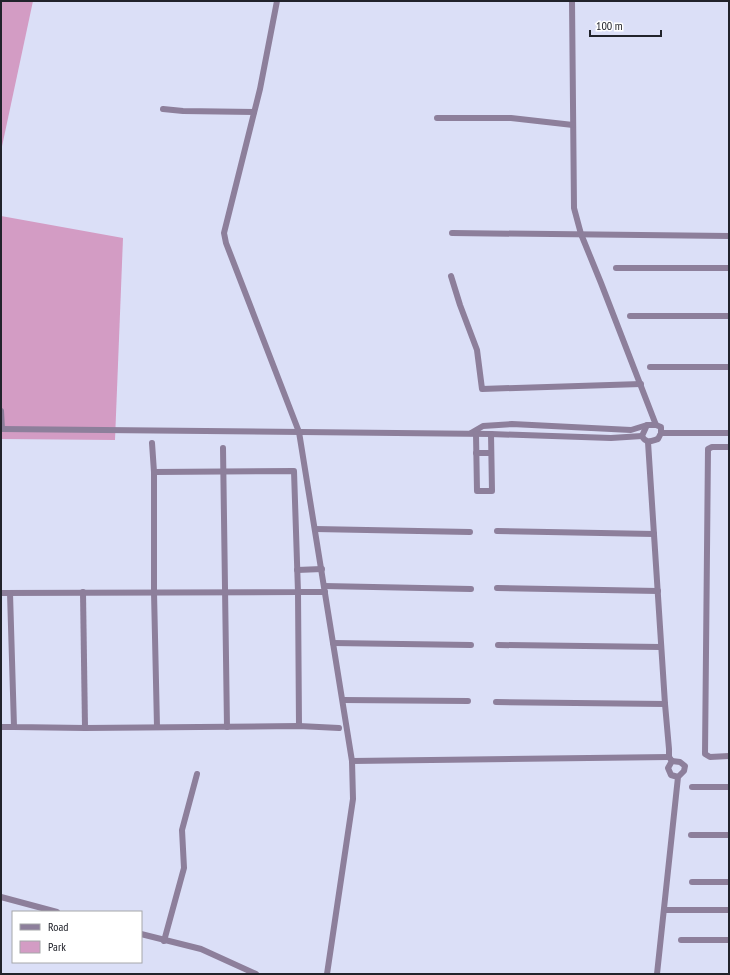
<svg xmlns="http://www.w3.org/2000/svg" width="730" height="975" font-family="'PT Sans Narrow',sans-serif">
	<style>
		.green { fill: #d39cc4 }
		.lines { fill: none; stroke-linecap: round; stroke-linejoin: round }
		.minor { stroke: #8d7f9b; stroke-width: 6 }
	</style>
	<rect width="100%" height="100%" fill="#dbdff7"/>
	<g class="green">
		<polygon points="1,1 33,1 1,151"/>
		<polygon points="1,216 123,238 115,440 1,439"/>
	</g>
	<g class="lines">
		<g class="minor">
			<polyline points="277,1 260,89 224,233 226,243 299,432 352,761 353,799 327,974"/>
			<polyline points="572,1 574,208 581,234 601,283 656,425"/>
			<polyline points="163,109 183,111 254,112"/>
			<polyline points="437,118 511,118 573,125"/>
			<polyline points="452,233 729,236"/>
			<polyline points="616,268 729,268"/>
			<polyline points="451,276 460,305 477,350 482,389 641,384"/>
			<polyline points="630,316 729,316"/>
			<polyline points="650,367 729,367"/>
			<polyline points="1,411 2,429"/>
			<path d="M647 425H656L661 427V433L658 439C651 441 646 444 642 436Z"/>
			<polyline points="1,429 491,434 611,438 642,436"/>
			<polyline points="471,433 483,426 512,424 631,430 647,425"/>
			<polyline points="661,433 729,433"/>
			<polyline points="476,434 477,491 492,491 491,434"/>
			<polyline points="648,442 665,704 669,749 669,757 672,761"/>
			<polyline points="152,443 154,472 154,592 157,727"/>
			<polyline points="729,447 712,447 708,449 705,754 710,757 729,756"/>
			<polyline points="223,448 227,727"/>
			<polyline points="476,453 491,453"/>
			<polyline points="315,529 470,532"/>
			<polyline points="497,531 654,534"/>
			<polyline points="297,570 322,569"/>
			<polyline points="324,586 471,589"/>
			<polyline points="497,588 658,591"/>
			<polyline points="83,592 85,728"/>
			<polyline points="1,593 298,592 294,471 154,472"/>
			<polyline points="10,593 14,727 85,728 299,726 339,728"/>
			<polyline points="333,643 471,645"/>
			<polyline points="498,645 661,647"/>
			<polyline points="343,700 468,701"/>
			<polyline points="496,702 665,704"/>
			<polyline points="299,726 298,592 325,592"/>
			<polyline points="1,727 14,727"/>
			<polyline points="352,761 669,757"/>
			<polyline points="692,787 729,787"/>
			<polyline points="691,835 729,835"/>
			<polyline points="692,882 729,882"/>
			<polyline points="1,897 57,912"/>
			<polyline points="664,910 729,910"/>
			<polyline points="141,934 201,949 256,974"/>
			<polyline points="681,940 729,940"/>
			<polyline points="164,941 184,868 182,830 197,774"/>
			<polyline points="657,974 678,777 684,771 685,766 680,762 672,761 668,768 671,775 678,777"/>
		</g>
	</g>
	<rect width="730" height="975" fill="none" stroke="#21232b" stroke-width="4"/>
	<rect x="12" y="911" width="130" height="52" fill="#ffffff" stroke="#a6a7aa"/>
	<rect x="20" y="924" width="20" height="6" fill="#8d7f9b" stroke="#a6a7aa"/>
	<text x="48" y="931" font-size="12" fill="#21232b">Road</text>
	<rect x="20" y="941" width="20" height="12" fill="#d39cc4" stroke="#a6a7aa"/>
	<text x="48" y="951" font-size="12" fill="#21232b">Park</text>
	<path d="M590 30v6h71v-6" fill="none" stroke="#21232b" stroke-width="2"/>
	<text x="596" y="30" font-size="12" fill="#21232b" stroke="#ffffff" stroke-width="3" paint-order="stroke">100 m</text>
</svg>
